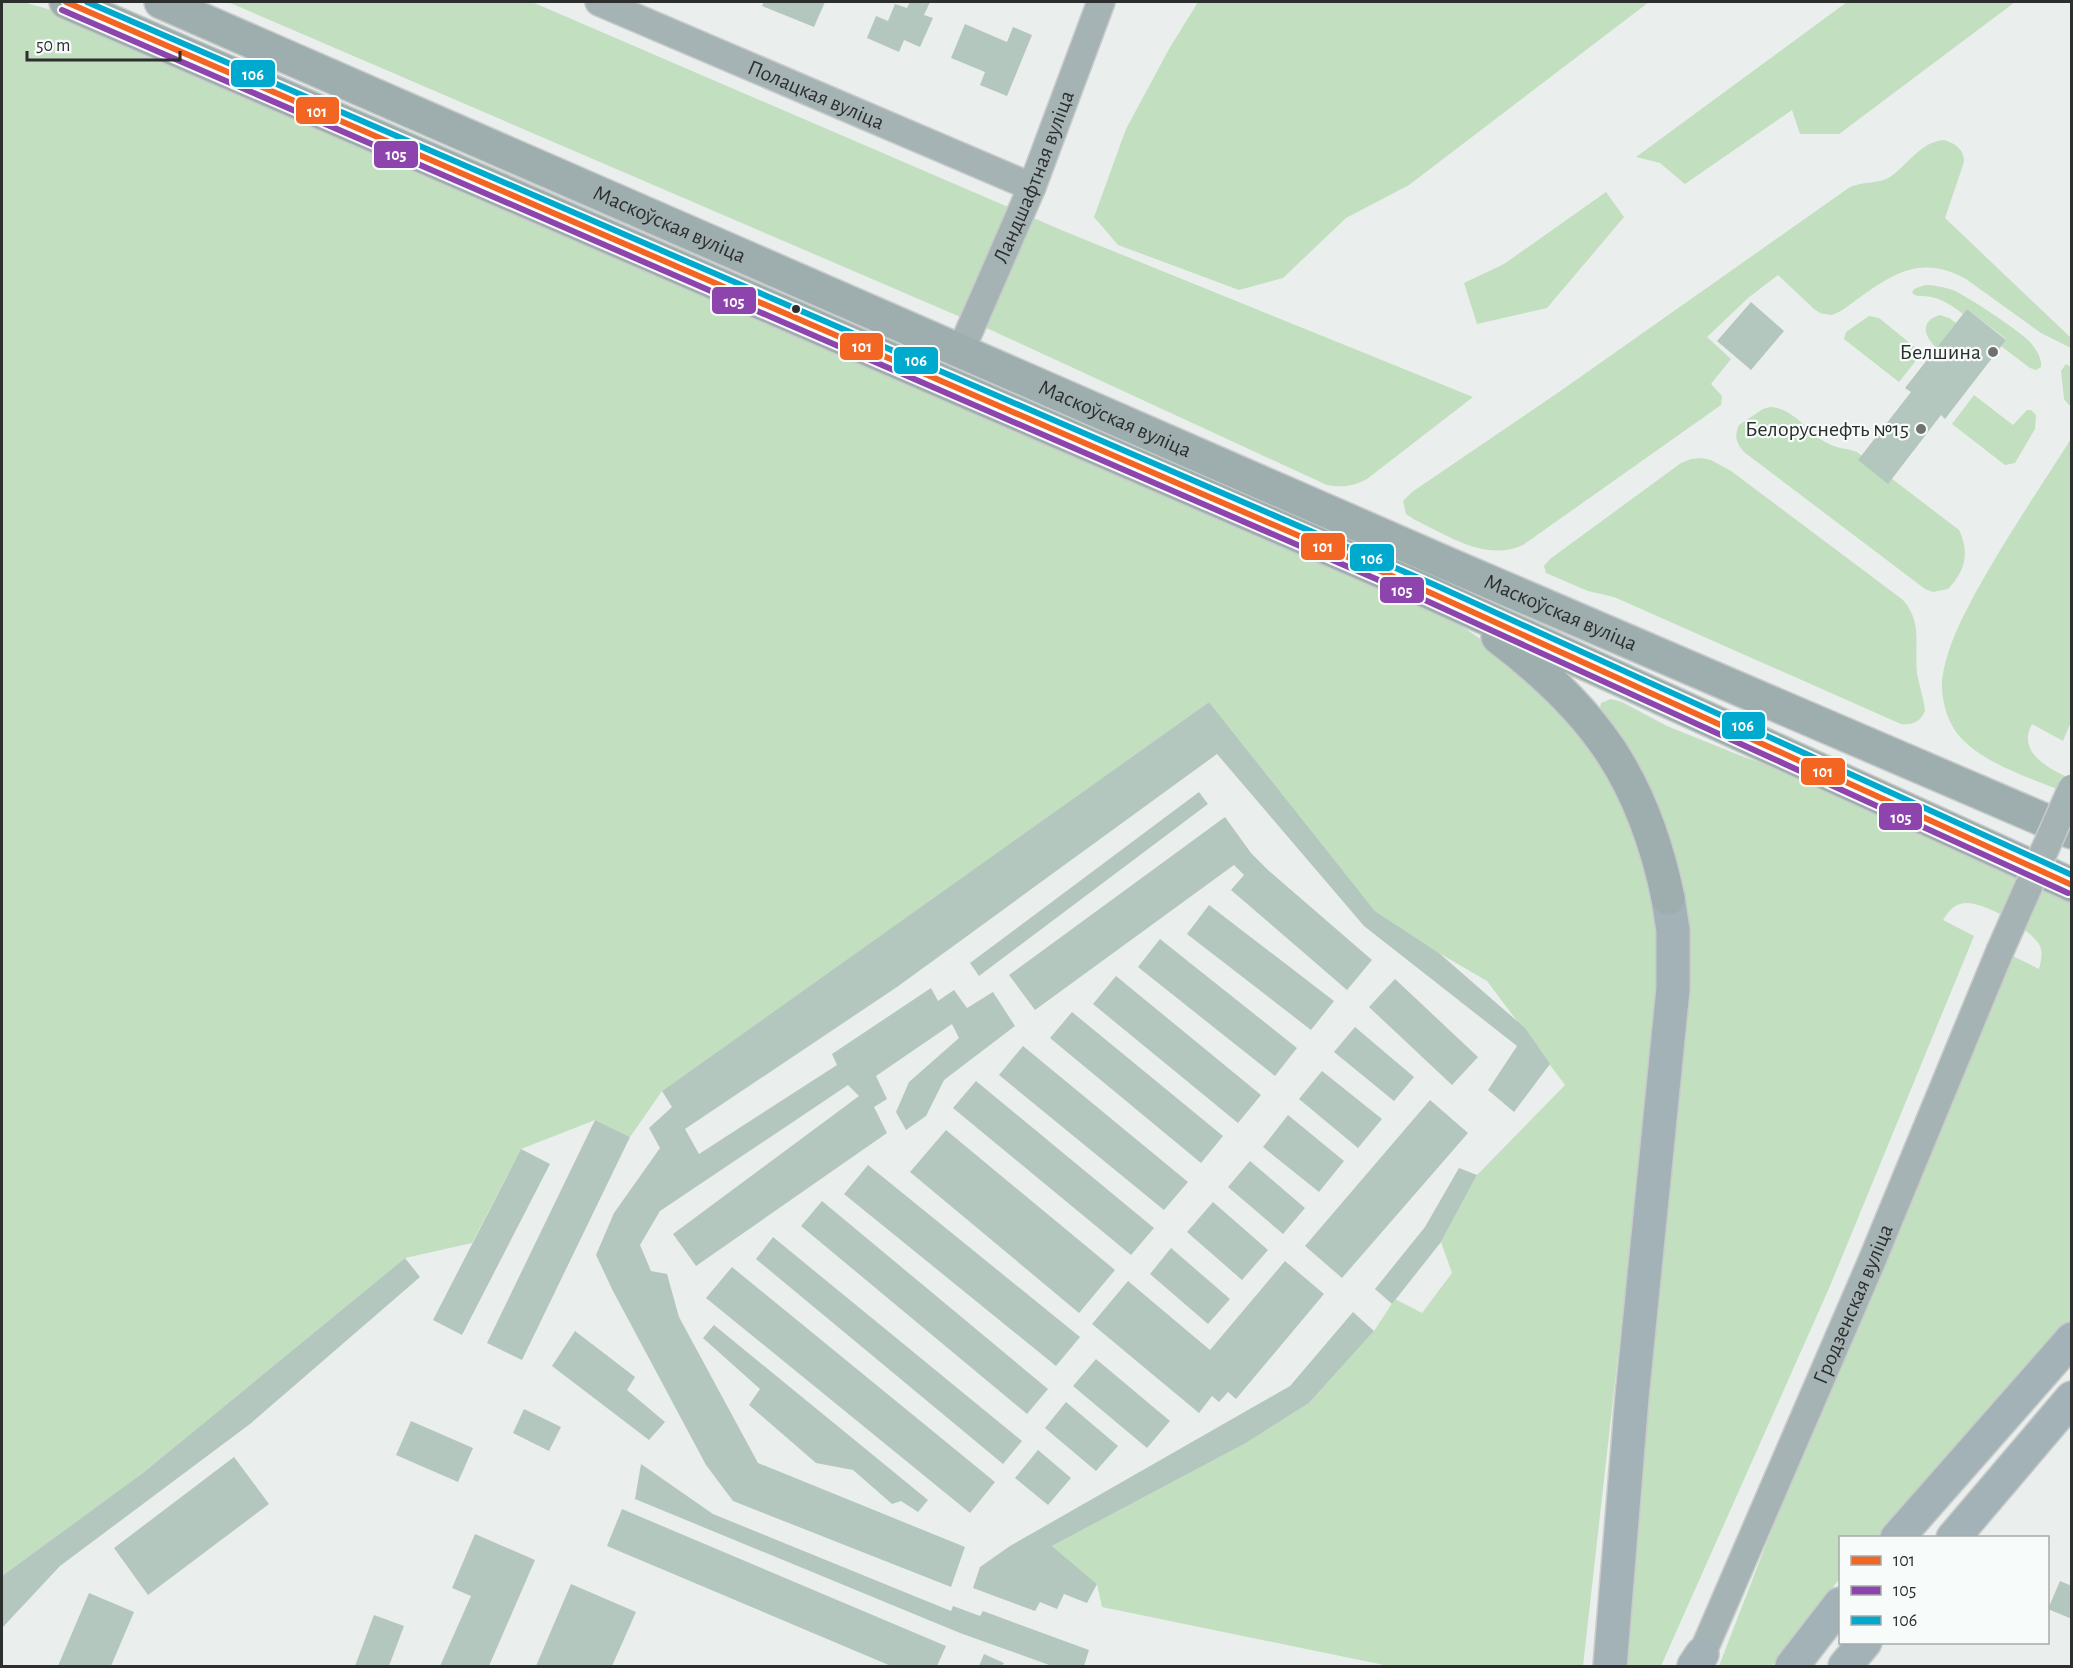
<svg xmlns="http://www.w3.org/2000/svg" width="2073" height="1668" font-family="'Alegreya Sans',sans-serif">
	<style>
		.green { fill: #c2dfbf }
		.building { fill: #b4c7be }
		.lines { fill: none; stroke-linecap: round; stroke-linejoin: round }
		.minor-casing { stroke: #c9cbcb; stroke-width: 30 }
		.major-casing { stroke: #c9cbcb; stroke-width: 36 }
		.highway-casing { stroke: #c9cbcb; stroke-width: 36 }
		.minor { stroke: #a6b3b5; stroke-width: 27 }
		.major { stroke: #a3b2b6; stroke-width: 33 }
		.highway { stroke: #9eaeaf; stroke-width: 33 }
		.minor-bridge-casing { stroke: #c9cbcb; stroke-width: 30; stroke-linecap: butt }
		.minor-bridge { stroke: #a6b3b5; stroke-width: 27 }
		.bus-1-casing { stroke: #f7fcfb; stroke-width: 10 }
		.bus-2-casing { stroke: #f7fcfb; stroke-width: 10 }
		.bus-3-casing { stroke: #f7fcfb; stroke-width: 10 }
		.bus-1 { stroke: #f26522; stroke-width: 6 }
		.bus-2 { stroke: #8e44ad; stroke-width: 6 }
		.bus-3 { stroke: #00a9ce; stroke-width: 6 }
		.bus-dot { fill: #2d2f2e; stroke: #f7fcfb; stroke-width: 2 }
		.poi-dot { fill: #6f7271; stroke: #f7fcfb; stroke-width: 2 }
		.labels { text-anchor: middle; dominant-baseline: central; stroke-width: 4.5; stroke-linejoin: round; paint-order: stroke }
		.street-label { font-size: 22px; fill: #2d2f2e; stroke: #f7fcfb }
		.poi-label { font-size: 22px; fill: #2d2f2e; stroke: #f7fcfb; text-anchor: end }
		.line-badge { stroke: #f7fcfb; stroke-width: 2 }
		.badge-label { font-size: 16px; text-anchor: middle; font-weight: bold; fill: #fff }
	</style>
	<rect width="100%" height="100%" fill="#eaeeed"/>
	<g class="green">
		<path d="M2 2H23L65 14 1453 620C1492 646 1530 675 1561 710 1613 770 1647 845 1657 924 1659 946 1658 970 1659 992L1583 1666H1389L1102 1607 1097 1584 1052 1546 1246 1443 1309 1403 1374 1331 1395 1299 1422 1313 1452 1273 1441 1242 1477 1175 1565 1085 1487 981 1439 953 1375 911 1209 702 662 1091 630 1137 595 1120 521 1149 472 1243 405 1258 144 1472 2 1576Z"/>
		<path d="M228 2H532L1066 232 1473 397 1367 479C1354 486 1342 488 1327 485L993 331Z"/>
		<polygon points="1198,2 1649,2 1409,185 1346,218 1283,278 1239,290 1118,245 1094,217 1126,129 1169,49"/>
		<polygon points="1847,2 2015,2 1839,134 1800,134 1792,110 1685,184 1660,163 1636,157"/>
		<path d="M1944 140C1956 144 1964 149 1964 162L1945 218 2071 338V348L2041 333 1966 279C1923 255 1895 272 1859 298 1850 304 1842 312 1831 315L1820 313 1814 309 1778 275 1748 298 1707 337 1731 359 1711 384 1722 396 1721 405 1523 545C1486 562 1449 536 1415 520L1406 514 1403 501 1412 492 1559 392 1850 187C1863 181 1879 184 1890 177 1909 164 1920 142 1944 140Z"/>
		<polygon points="1606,192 1624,217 1547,308 1477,324 1464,283 1504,264"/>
		<path d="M1925 285C1934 285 1944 287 1953 290 1970 298 2017 329 2030 342 2036 349 2042 358 2041 367L2036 370 2030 368 2001 346 2006 339 1967 309 1963 314C1954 307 1943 299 1931 297 1924 295 1918 298 1912 293L1914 289Z"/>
		<path d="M1940 315 1949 318 1956 323 1937 348C1924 337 1919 321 1940 315Z"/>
		<polygon points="1869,316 1879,318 1922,353 1899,382 1844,339 1846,332"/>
		<polygon points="2066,364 2071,367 2071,405 2069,405 2064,399 2061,371"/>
		<polygon points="1974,395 2013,425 2027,410 2031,410 2036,415 2035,429 2015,463 2005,465 1952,424"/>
		<path d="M1770 407C1795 408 1808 434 1829 444 1838 449 1848 448 1857 452L1959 530C1970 553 1965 571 1948 589L1933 592 1925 589 1744 452C1736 443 1734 436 1739 425L1763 409Z"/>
		<path d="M2071 439V722L2063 741 2032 724C2016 753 2050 769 2071 779V795C2035 779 1980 764 1956 732 1946 718 1941 697 1942 680 1946 648 1962 618 1977 590 2006 538 2039 489 2071 439Z"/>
		<path d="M1701 458 1711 460 1731 471 1903 600C1923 623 1914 645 1917 673 1919 686 1924 698 1925 711 1920 722 1913 725 1901 724L1614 597 1588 591 1546 573 1544 566 1550 559 1681 463 1691 459Z"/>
		<path d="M1611 699 1622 702 1667 726 1744 757 1817 781 2071 900V1320L1877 1537 1840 1538V1578L1772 1666H1719L1847 1335 2009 954 2039 969C2041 961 2043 954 2040 946 2032 929 1978 897 1960 904 1952 906 1947 914 1943 920L1974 936 1830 1286 1661 1666H1623L1686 972 1599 713 1601 703Z"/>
	</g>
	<g class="building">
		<polygon points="764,2 825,2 814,27 762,6"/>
		<polygon points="910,2 930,2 924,15 933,18 920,47 904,40 899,52 867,38 876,16 888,21 895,4 907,8"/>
		<polygon points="965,24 1007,42 1013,27 1032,35 1007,96 980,85 985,72 951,58"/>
		<polygon points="1751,302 1784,331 1751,370 1717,341"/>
		<polygon points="1967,309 2006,340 1945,419 1941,415 1888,484 1858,460 1911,392 1905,388"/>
		<polygon points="1209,702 1375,911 1439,953 1525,1028 1550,1064 1514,1112 1488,1090 1517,1046 1364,926 1217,754 897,987 685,1129 699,1154 837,1065 832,1054 931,988 938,1001 954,990 967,1008 993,992 1015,1026 944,1080 926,1116 906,1130 896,1112 909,1082 959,1038 952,1024 876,1076 887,1099 874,1107 887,1133 696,1266 673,1234 859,1096 848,1085 660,1211 640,1245 651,1271 667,1274 679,1317 758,1463 965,1547 951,1587 733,1501 706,1465 613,1291 596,1255 614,1213 660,1148 649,1128 672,1107 662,1091"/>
		<polygon points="1199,792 1208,804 979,976 970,963"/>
		<polygon points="1225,817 1251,853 1269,871 1372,960 1347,990 1231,890 1244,875 1234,865 1035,1010 1009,975"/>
		<polygon points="1209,905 1334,1001 1311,1030 1187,934"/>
		<polygon points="1160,939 1297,1048 1275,1076 1138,967"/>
		<polygon points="1116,976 1261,1095 1238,1123 1093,1004"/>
		<polygon points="1395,979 1478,1057 1452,1085 1369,1007"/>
		<polygon points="1072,1012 1223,1136 1201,1163 1050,1038"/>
		<polygon points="1355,1027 1414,1077 1394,1101 1334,1052"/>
		<polygon points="1023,1046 1188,1182 1164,1210 999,1075"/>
		<polygon points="1322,1071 1382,1119 1358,1148 1299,1099"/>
		<polygon points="976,1081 1154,1228 1131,1255 953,1108"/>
		<polygon points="1430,1100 1468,1133 1342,1278 1305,1246"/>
		<polygon points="1288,1115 1344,1161 1319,1192 1263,1147"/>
		<polygon points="595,1120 630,1137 522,1360 487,1343"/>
		<polygon points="946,1130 1115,1270 1079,1313 910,1172"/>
		<polygon points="521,1149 550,1164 462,1335 433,1320"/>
		<polygon points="1250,1161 1305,1208 1283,1234 1228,1187"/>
		<polygon points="868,1165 1080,1337 1056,1366 844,1194"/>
		<polygon points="1459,1168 1477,1175 1441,1242 1392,1304 1375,1289 1425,1227"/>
		<polygon points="822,1201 1048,1389 1027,1414 801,1226"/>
		<polygon points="1213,1202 1268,1250 1242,1280 1187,1232"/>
		<polygon points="773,1237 1022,1441 1003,1464 756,1259"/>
		<polygon points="1171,1248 1230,1299 1208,1324 1150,1274"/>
		<polygon points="405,1258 420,1277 250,1424 60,1566 2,1628 2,1576 144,1472"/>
		<polygon points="1285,1261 1324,1294 1236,1399 1228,1392 1219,1402 1212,1396 1199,1413 1092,1324 1128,1281 1210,1350"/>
		<polygon points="732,1267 995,1482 970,1513 706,1298"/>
		<polygon points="1353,1312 1374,1331 1309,1403 1246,1443 1052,1546 1097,1584 1087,1603 1064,1594 1057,1609 1040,1602 1035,1611 973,1588 980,1567 1010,1546 1290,1386"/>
		<polygon points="714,1325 928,1500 918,1512 901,1501 892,1504 853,1470 816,1463 749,1405 760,1389 703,1338"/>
		<polygon points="575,1331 635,1377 627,1390 665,1422 649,1440 552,1366"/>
		<polygon points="1096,1359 1170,1421 1147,1448 1073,1386"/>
		<polygon points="1066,1402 1118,1446 1096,1471 1045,1428"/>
		<polygon points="524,1409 561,1427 549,1451 513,1433"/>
		<polygon points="411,1421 473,1448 458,1482 396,1455"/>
		<polygon points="1038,1450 1071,1478 1048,1505 1015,1478"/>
		<polygon points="234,1457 269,1504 148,1595 114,1548"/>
		<polygon points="641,1464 713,1514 951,1611 953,1606 980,1616 983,1611 1089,1650 1084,1666 1052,1666 960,1633 635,1499"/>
		<polygon points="622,1509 946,1646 937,1666 891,1666 607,1546"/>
		<polygon points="475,1534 535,1560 489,1666 440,1666 471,1596 452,1588"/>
		<polygon points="2060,1581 2072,1586 2072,1619 2048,1609"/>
		<polygon points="571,1584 636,1612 612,1666 536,1666"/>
		<polygon points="89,1593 134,1612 111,1666 58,1666"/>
		<polygon points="374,1615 404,1626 389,1666 355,1666"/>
		<polygon points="984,1654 1004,1663 1002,1666 979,1666"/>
	</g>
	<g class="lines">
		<defs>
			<g id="minor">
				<path id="s1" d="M599 2 1032 187"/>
				<path id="s2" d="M961 350 1032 187 1101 2"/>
				<path id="s3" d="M1702 1654 1871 1263 2000 951"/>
			</g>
			<g id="major">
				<polyline points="1897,1538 2072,1339"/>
				<polyline points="1953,1538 2072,1398"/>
				<polyline points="1610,1666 1632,1397 1673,989 1673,930 1668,898"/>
				<polyline points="1694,1666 1702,1654"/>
				<polyline points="1792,1666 1840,1604"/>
				<polyline points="1845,1666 1865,1642"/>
			</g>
			<g id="highway">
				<polyline points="66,2 1431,593 2072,885"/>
				<path id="s4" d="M161 2 1448 564 2072 832"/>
				<path d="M1498 637C1594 710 1643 777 1668 898"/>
			</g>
		</defs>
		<use href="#minor" class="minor-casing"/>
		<use href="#major" class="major-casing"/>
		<use href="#highway" class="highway-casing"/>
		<use href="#minor" class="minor"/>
		<use href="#major" class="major"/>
		<use href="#highway" class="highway"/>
		<defs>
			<polyline id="minor-bridge" points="2000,951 2072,788"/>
		</defs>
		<use href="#minor-bridge" class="minor-bridge-casing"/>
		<use href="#minor-bridge" class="minor-bridge"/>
		<defs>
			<polyline id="bus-1" points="66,2 1431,593 2072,885"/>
			<polyline id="bus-2" points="62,10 1427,601 2068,893"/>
			<polyline id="bus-3" points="87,2 1435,585 2072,875"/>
		</defs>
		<use href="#bus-1" class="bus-1-casing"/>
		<use href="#bus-2" class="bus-2-casing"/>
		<use href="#bus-3" class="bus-3-casing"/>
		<use href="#bus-1" class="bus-1"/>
		<use href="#bus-2" class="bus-2"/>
		<use href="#bus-3" class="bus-3"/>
	</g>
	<circle class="bus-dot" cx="796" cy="309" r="5"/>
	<g class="poi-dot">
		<circle cx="1993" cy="352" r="6"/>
		<circle cx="1921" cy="429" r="6"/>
	</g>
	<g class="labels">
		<g class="street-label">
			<text stroke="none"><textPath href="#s1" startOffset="236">Полацкая вуліца</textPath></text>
			<text stroke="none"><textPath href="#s2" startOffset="188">Ландшафтная вуліца</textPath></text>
			<text stroke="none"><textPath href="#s4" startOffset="555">Маскоўская вуліца</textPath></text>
			<text stroke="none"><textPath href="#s4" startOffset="1041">Маскоўская вуліца</textPath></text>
			<text stroke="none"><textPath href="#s4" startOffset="1527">Маскоўская вуліца</textPath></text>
			<text stroke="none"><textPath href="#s3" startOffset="381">Гродзенская вуліца</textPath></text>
		</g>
		<g class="poi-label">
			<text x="1981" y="352">Белшина</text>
			<text x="1909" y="429">Белоруснефть №15</text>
		</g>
	</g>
	<g class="line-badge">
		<rect x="230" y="59" width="46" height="29" rx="6" fill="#00a9ce"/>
		<rect x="295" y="96" width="45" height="29" rx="6" fill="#f26522"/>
		<rect x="373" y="140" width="46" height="29" rx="6" fill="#8e44ad"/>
		<rect x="711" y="286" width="46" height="29" rx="6" fill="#8e44ad"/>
		<rect x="839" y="332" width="45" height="29" rx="6" fill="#f26522"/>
		<rect x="893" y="346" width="46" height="29" rx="6" fill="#00a9ce"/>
		<rect x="1300" y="532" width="46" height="29" rx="6" fill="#f26522"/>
		<rect x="1349" y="543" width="46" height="29" rx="6" fill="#00a9ce"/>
		<rect x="1379" y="576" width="46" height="28" rx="6" fill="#8e44ad"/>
		<rect x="1721" y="711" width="45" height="29" rx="6" fill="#00a9ce"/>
		<rect x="1800" y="757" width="46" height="29" rx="6" fill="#f26522"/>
		<rect x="1878" y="802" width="45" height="29" rx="6" fill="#8e44ad"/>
	</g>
	<g class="badge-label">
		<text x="253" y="80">106</text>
		<text x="317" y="117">101</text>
		<text x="396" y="160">105</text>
		<text x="734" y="307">105</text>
		<text x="862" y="352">101</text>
		<text x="916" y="366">106</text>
		<text x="1323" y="552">101</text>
		<text x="1372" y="564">106</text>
		<text x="1402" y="596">105</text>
		<text x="1743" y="731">106</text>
		<text x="1823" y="777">101</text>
		<text x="1901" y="823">105</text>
	</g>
	<rect width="2073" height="1668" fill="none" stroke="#2d2f2e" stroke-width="6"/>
	<rect x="1839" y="1536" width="210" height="108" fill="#f7fcfb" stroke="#a6aaa9" stroke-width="1.5"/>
	<rect x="1851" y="1556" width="30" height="9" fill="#f26522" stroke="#a6aaa9" stroke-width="1.5"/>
	<text x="1893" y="1566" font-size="18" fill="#2d2f2e">101</text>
	<rect x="1851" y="1586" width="30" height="9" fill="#8e44ad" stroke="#a6aaa9" stroke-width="1.5"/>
	<text x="1893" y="1596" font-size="18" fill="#2d2f2e">105</text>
	<rect x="1851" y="1616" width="30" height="9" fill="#00a9ce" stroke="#a6aaa9" stroke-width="1.5"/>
	<text x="1893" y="1626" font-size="18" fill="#2d2f2e">106</text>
	<path d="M27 51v9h153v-9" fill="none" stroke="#2d2f2e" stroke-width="3"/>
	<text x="36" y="51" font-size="18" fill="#2d2f2e" stroke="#f7fcfb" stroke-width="4.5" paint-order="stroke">50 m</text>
</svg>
